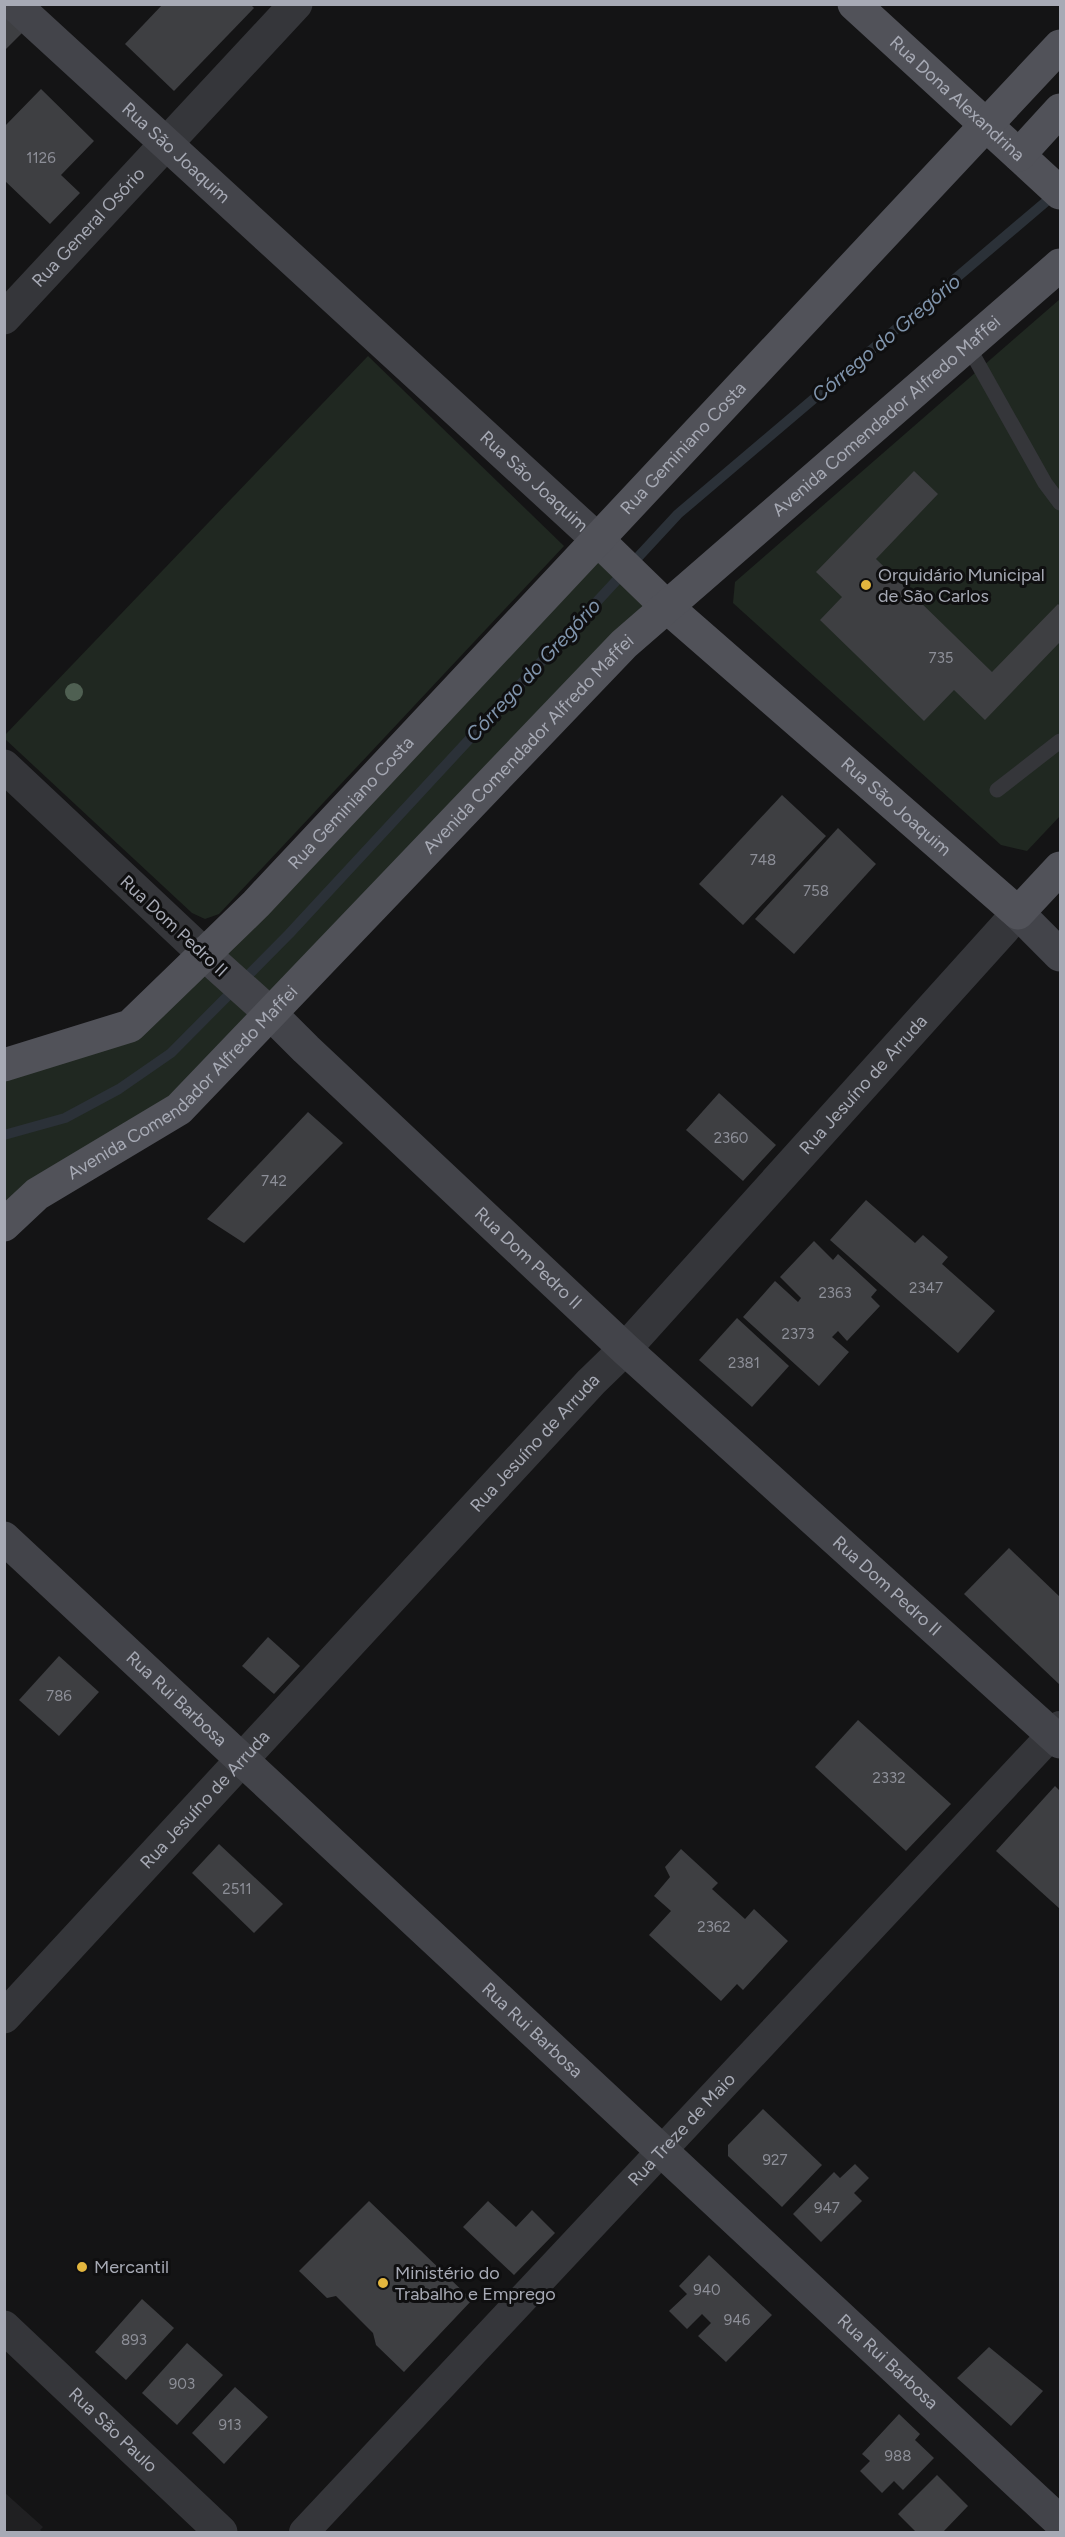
<svg xmlns="http://www.w3.org/2000/svg" width="1065" height="2537" font-family="Figtree,sans-serif">
	<style>
		.built { fill: #202022 }
		.green { fill: #202821 }
		.lines { fill: none; stroke-linecap: round; stroke-linejoin: round }
		.stream { stroke: #2b3138; stroke-width: 10 }
		.building { fill: #3e3f42 }
		.service { stroke: #35363a; stroke-width: 15 }
		.minor { stroke: #35363a; stroke-width: 30 }
		.tertiary { stroke: #35363a; stroke-width: 33 }
		.secondary { stroke: #43444a; stroke-width: 33 }
		.primary { stroke: #515259; stroke-width: 33 }
		.tree { fill: #4f6052 }
		.poi-dot { fill: #e3b63e; stroke: #0f0f10; stroke-width: 2 }
		.labels { text-anchor: middle; dominant-baseline: central; stroke-width: 6; stroke-linejoin: round; paint-order: stroke }
		.number-label { font-size: 15px; fill: #8d8f98 }
		.street-label { font-size: 18px; fill: #a7aab5; stroke: #0f0f10 }
		.poi-label { font-size: 18px; fill: #a7aab5; stroke: #0f0f10; text-anchor: start }
		.water-label { font-size: 20px; font-style: italic; fill: #8095ad; stroke: #0f0f10 }
	</style>
	<rect width="100%" height="100%" fill="#141415"/>
	<polygon class="built" points="5,2493 43,2527 40,2530 43,2532 5,2532"/>
	<g class="green">
		<polygon points="1060,299 1060,816 1027,851 1001,845 733,603 735,582"/>
		<polygon points="368,356 564,546 219,914 205,919 192,913 5,739 5,735"/>
		<polygon points="598,540 667,607 179,1109 5,1225 5,1065 130,1026"/>
	</g>
	<g class="lines">
		<polyline class="stream" points="4,1135 65,1118 119,1089 171,1053 289,934 678,514 1055,194"/>
	</g>
	<g class="building">
		<polygon points="163,4 250,4 254,8 174,91 125,44"/>
		<polygon points="4,12 24,31 4,51"/>
		<polygon points="41,89 94,141 61,175 80,193 50,224 4,180 4,127"/>
		<polygon points="914,471 938,494 876,559 992,672 1058,604 1060,606 1060,642 985,720 954,690 924,721 820,620 842,597 816,572"/>
		<polygon points="782,795 826,836 743,925 699,884"/>
		<polygon points="838,828 876,864 794,954 755,919"/>
		<polygon points="719,1093 776,1145 743,1181 686,1130"/>
		<polygon points="308,1112 343,1143 244,1243 207,1219"/>
		<polygon points="866,1200 915,1243 923,1235 948,1257 942,1264 995,1311 958,1353 830,1240"/>
		<polygon points="814,1241 833,1260 838,1254 877,1290 871,1297 880,1306 847,1341 838,1331 832,1337 849,1352 819,1386 743,1317 775,1281 798,1302 801,1298 780,1277"/>
		<polygon points="737,1318 789,1366 752,1407 699,1360"/>
		<polygon points="1009,1548 1060,1597 1060,1685 964,1594"/>
		<polygon points="268,1637 300,1666 274,1694 242,1666"/>
		<polygon points="59,1656 99,1692 59,1736 19,1700"/>
		<polygon points="858,1720 951,1804 906,1851 815,1767"/>
		<polygon points="1055,1786 1060,1791 1060,1909 996,1851"/>
		<polygon points="219,1844 283,1904 254,1933 192,1873"/>
		<polygon points="681,1849 718,1883 712,1889 745,1919 754,1909 788,1941 743,1990 737,1984 721,2001 649,1935 671,1911 654,1896 670,1877 665,1867"/>
		<polygon points="763,2109 822,2165 782,2207 728,2156 728,2145"/>
		<polygon points="855,2164 869,2178 854,2193 862,2201 821,2242 793,2214 834,2172 840,2178"/>
		<polygon points="369,2201 472,2300 404,2372 376,2345 373,2333 336,2296 327,2298 299,2271"/>
		<polygon points="488,2201 516,2227 532,2210 555,2233 514,2275 463,2227"/>
		<polygon points="709,2255 772,2315 726,2362 698,2336 711,2323 702,2314 687,2329 669,2311 687,2294 679,2286"/>
		<polygon points="142,2299 174,2328 126,2380 95,2352"/>
		<polygon points="187,2343 223,2375 177,2425 142,2393"/>
		<polygon points="989,2347 1043,2391 1011,2426 957,2378"/>
		<polygon points="235,2387 268,2417 224,2464 192,2433"/>
		<polygon points="899,2414 920,2434 915,2440 934,2458 903,2490 894,2481 882,2493 860,2471 870,2461 862,2454"/>
		<polygon points="937,2475 968,2506 943,2532 916,2532 898,2514"/>
	</g>
	<g class="lines">
		<g class="service">
			<polyline points="968,346 1045,483 1060,503"/>
			<polyline points="997,790 1060,741"/>
		</g>
		<path class="minor" id="s1" d="M304 2532 1060 1726"/>
		<g class="tertiary">
			<path id="s2" d="M4 318 296 4"/>
			<polyline points="4,766 203,953"/>
			<path id="s3" d="M4 2017 591 1382 625 1349 1018 913"/>
			<path id="s4" d="M4 2327 221 2532"/>
		</g>
		<g class="secondary">
			<path id="s5" d="M14 4 598 540"/>
			<polyline points="1018,913 1060,955"/>
			<path id="s6" d="M203 953 271 1014 306 1049 625 1349 1060 1742"/>
			<path id="s7" d="M4 1538 1060 2522"/>
		</g>
		<g class="primary">
			<path id="s8" d="M854 4 1060 193"/>
			<polyline points="1019,155 1060,110"/>
			<path id="s9" d="M598 540 667 607 1018 913 1060 868"/>
			<path id="s10" d="M4 1065 130 1026 256 904 1060 46"/>
			<path id="s11" d="M4 1225 37 1194 179 1109 624 644 1060 265"/>
		</g>
	</g>
	<circle class="tree" cx="74" cy="692" r="9"/>
	<g class="poi-dot">
		<circle cx="866" cy="585" r="6"/>
		<circle cx="82" cy="2267" r="6"/>
		<circle cx="383" cy="2283" r="6"/>
	</g>
	<g class="labels">
		<g class="number-label">
			<text x="41" y="158">1126</text>
			<text x="941" y="658">735</text>
			<text x="763" y="860">748</text>
			<text x="816" y="891">758</text>
			<text x="731" y="1138">2360</text>
			<text x="274" y="1181">742</text>
			<text x="926" y="1288">2347</text>
			<text x="835" y="1293">2363</text>
			<text x="798" y="1334">2373</text>
			<text x="744" y="1363">2381</text>
			<text x="59" y="1696">786</text>
			<text x="889" y="1778">2332</text>
			<text x="237" y="1889">2511</text>
			<text x="714" y="1927">2362</text>
			<text x="775" y="2160">927</text>
			<text x="827" y="2208">947</text>
			<text x="707" y="2290">940</text>
			<text x="737" y="2320">946</text>
			<text x="134" y="2340">893</text>
			<text x="182" y="2384">903</text>
			<text x="230" y="2425">913</text>
			<text x="898" y="2456">988</text>
		</g>
		<g class="street-label">
			<text stroke="none"><textPath href="#s8" startOffset="140">Rua Dona Alexandrina</textPath></text>
			<text stroke="none"><textPath href="#s5" startOffset="220">Rua São Joaquim</textPath></text>
			<text stroke="none"><textPath href="#s2" startOffset="124">Rua General Osório</textPath></text>
			<text stroke="none"><textPath href="#s11" startOffset="1202">Avenida Comendador Alfredo Maffei</textPath></text>
			<text stroke="none"><textPath href="#s10" startOffset="932">Rua Geminiano Costa</textPath></text>
			<text stroke="none"><textPath href="#s5" startOffset="706">Rua São Joaquim</textPath></text>
			<text stroke="none"><textPath href="#s11" startOffset="716">Avenida Comendador Alfredo Maffei</textPath></text>
			<text stroke="none"><textPath href="#s10" startOffset="446">Rua Geminiano Costa</textPath></text>
			<text stroke="none"><textPath href="#s9" startOffset="400">Rua São Joaquim</textPath></text>
			<text transform="translate(174 926) rotate(43)">Rua Dom Pedro II</text>
			<text stroke="none"><textPath href="#s11" startOffset="230">Avenida Comendador Alfredo Maffei</textPath></text>
			<text stroke="none"><textPath href="#s3" startOffset="1268">Rua Jesuíno de Arruda</textPath></text>
			<text stroke="none"><textPath href="#s6" startOffset="446">Rua Dom Pedro II</textPath></text>
			<text stroke="none"><textPath href="#s3" startOffset="782">Rua Jesuíno de Arruda</textPath></text>
			<text stroke="none"><textPath href="#s6" startOffset="932">Rua Dom Pedro II</textPath></text>
			<text stroke="none"><textPath href="#s7" startOffset="236">Rua Rui Barbosa</textPath></text>
			<text stroke="none"><textPath href="#s3" startOffset="296">Rua Jesuíno de Arruda</textPath></text>
			<text stroke="none"><textPath href="#s7" startOffset="722">Rua Rui Barbosa</textPath></text>
			<text stroke="none"><textPath href="#s1" startOffset="552">Rua Treze de Maio</textPath></text>
			<text stroke="none"><textPath href="#s7" startOffset="1208">Rua Rui Barbosa</textPath></text>
			<text stroke="none"><textPath href="#s4" startOffset="150">Rua São Paulo</textPath></text>
		</g>
		<g class="poi-label">
			<text x="878" y="575">Orquidário Municipal<tspan x="878" dy="21">de São Carlos</tspan></text>
			<text x="94" y="2267">Mercantil</text>
			<text x="395" y="2273">Ministério do<tspan x="395" dy="21">Trabalho e Emprego</tspan></text>
		</g>
		<g class="water-label">
			<text transform="translate(886 338) rotate(-40)">Córrego do Gregório</text>
			<text transform="translate(533 670) rotate(-47)">Córrego do Gregório</text>
		</g>
	</g>
	<rect width="1065" height="2537" fill="none" stroke="#a7aab5" stroke-width="12"/>
</svg>
